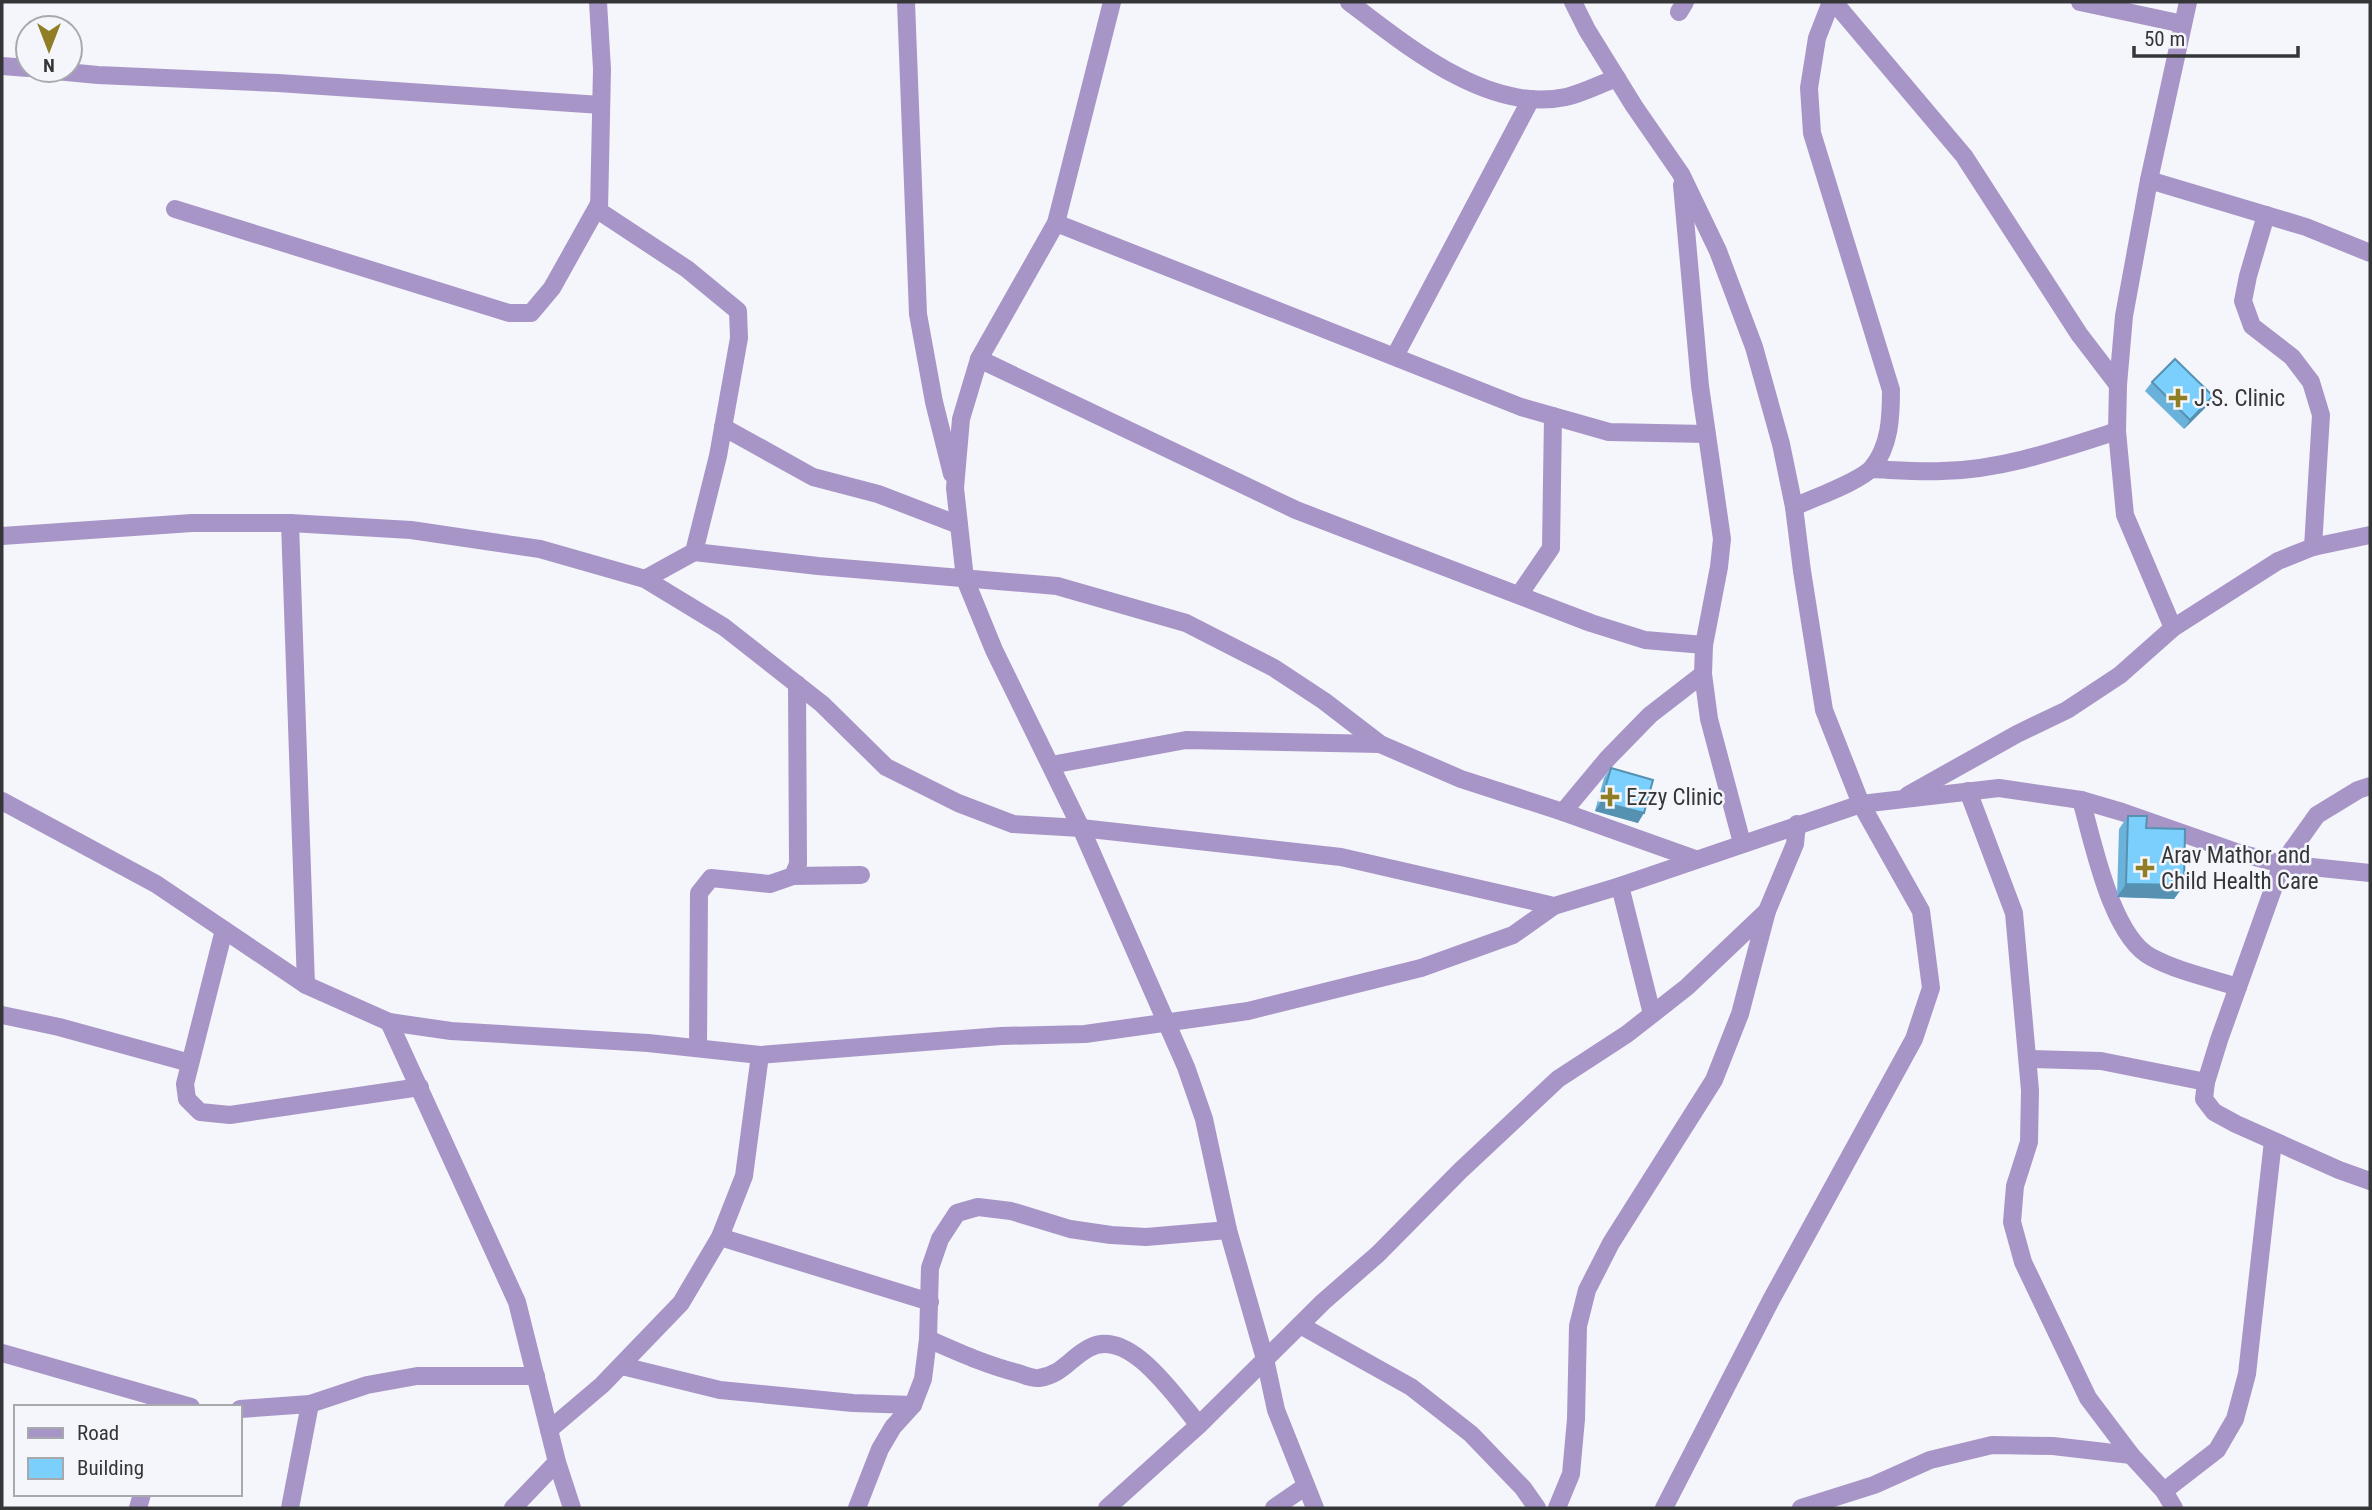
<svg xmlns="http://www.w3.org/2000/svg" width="2372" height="1510" font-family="'Roboto Condensed',sans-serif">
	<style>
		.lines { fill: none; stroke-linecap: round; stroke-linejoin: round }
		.minor { stroke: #a895c7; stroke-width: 18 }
		.wall { fill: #6ab2da }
		.shaded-wall { fill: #5691b1 }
		.building { fill: #7bcffd; stroke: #5691b1; stroke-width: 2 }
		.poi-dot { fill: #907e25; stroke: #f4f6fb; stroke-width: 2.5 }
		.labels { text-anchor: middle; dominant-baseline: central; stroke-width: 5; stroke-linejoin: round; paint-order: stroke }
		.poi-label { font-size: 23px; fill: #353638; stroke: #f4f6fb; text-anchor: start }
	</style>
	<rect width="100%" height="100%" fill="#f4f6fb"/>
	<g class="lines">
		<g class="minor">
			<polyline points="598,2 602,69 599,211 687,269 738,311 739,338 718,456 694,552 645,579"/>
			<polyline points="906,2 918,314 934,402 952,474"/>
			<polyline points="1112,2 1056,223 979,359 961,419 955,488 965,579 994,650 1081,828 1186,1067 1204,1119 1228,1230 1265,1359 1276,1410 1315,1508"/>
			<path d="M1349 2C1406 45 1488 114 1566 97 1583 93 1600 84 1617 78"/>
			<polyline points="1573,2 1587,30 1634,106 1681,174 1718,251 1754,347 1781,444 1794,507 1802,571 1824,710 1861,804 1921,911 1931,988 1914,1039 1771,1300 1664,1508"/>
			<polyline points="1834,2 1964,156 2079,334 2118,385"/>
			<polyline points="2080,2 2183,24"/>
			<polyline points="1679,12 1685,2"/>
			<polyline points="2,66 28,68"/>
			<polyline points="45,70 98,75 278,83 601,105"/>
			<polyline points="2149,180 2306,227 2370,253"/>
			<polyline points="1682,185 1700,386 1722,539 1719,567 1704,645 1703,674 1709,719 1742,843"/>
			<polyline points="175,209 509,313 531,313 552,288 599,204"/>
			<polyline points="2266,215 2248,276 2243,301 2252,326 2292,357 2311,382 2321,415 2313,547"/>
			<polyline points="1056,223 1521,407 1609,432 1706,434"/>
			<polyline points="1395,356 1531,99"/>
			<polyline points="979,359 1296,510 1591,623 1645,640 1704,645"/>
			<polyline points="723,427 813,477 878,494 959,525"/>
			<path d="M1871 469C1895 470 1918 472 1942 471 2002 470 2061 449 2117 431"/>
			<path d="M1794 507C1813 498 1859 482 1872 468 1890 446 1891 417 1891 390L1812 133 1809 88 1817 38 1831 2"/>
			<polyline points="290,523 306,985"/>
			<polyline points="2,536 192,523 290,523 411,530 540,549 645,579 724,627 822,704 886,767 958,803 1013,824 1081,828 1341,857 1554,906 1620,886 1861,804 1999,788 2081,800 2122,812 2239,853 2282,864 2370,873"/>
			<polyline points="694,552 818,566 1057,586 1186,623 1274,668 1324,701 1380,744 1461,779 1563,812 1695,859"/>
			<polyline points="1519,595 1551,548 1553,416"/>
			<polyline points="2173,628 2125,515 2117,431 2118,385 2124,316 2149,180 2188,2"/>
			<polyline points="1051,765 1186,740 1380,744"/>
			<polyline points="2370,786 2358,790 2317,815 2282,864 2219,1040 2206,1082 2204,1099 2214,1112 2236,1124 2339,1170 2370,1181"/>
			<polyline points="1968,791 2014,913 2030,1090 2029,1142 2015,1186 2012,1222 2023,1262 2088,1398 2131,1455 2164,1491 2174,1508"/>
			<polyline points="1908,795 2017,734 2067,710 2120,675 2173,628 2278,561 2313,547 2370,535"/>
			<path d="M2081 800C2093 841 2111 936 2151 957 2177 971 2209 978 2238 987"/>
			<polyline points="2,801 156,884 306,985 389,1022 451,1031 648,1043 760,1055 1001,1036 1085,1034 1248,1011 1421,968 1513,935 1554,906"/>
			<polyline points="1563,812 1608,758 1650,715 1703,674"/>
			<polyline points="793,876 861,875"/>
			<polyline points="1620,886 1652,1014"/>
			<polyline points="224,930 185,1084 187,1099 200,1112 230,1115 420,1087"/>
			<polyline points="2,1015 59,1027 190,1063"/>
			<polyline points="389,1022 517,1302 557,1462 572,1508"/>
			<polyline points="698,1048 699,893 711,878 770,884 793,876 798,864 797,684"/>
			<polyline points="2028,1059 2101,1061 2206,1082"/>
			<polyline points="720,1237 930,1302"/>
			<polyline points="1300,1325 1411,1387 1471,1434 1523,1488 1537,1508"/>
			<path d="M928 1339C958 1352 986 1365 1018 1373 1024 1375 1033 1379 1039 1378 1062 1375 1070 1358 1089 1348 1129 1326 1176 1398 1199 1425"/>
			<polyline points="2,1353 191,1407"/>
			<polyline points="622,1366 720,1390 853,1403 913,1405"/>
			<polyline points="240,1409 310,1404 367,1385 417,1376 536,1376"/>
			<polyline points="549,1430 602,1385 681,1303 720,1237 744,1176 760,1055"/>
			<polyline points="2164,1491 2217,1450 2235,1419 2247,1374 2273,1141"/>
			<polyline points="138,1508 142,1494"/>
			<polyline points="290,1508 310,1404"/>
			<polyline points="513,1508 557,1462"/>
			<polyline points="857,1508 880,1449 893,1427 913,1405 923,1379 928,1339 930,1268 940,1239 957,1213 978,1207 1011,1211 1070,1229 1111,1235 1146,1237 1228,1230"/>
			<polyline points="1107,1508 1199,1425 1323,1302 1378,1254 1460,1171 1558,1079 1627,1034 1687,987 1767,911 1795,844 1797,824"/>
			<polyline points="1274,1508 1306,1486"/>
			<polyline points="1557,1508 1571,1474 1576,1419 1578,1326 1587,1290 1611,1243 1714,1080 1740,1014 1767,911"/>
			<polyline points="1801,1508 1874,1485 1930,1460 1992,1445 2053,1446 2131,1455"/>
		</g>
	</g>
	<g class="wall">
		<polygon points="2152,382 2213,396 2207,406 2184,429 2145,391"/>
		<polygon points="1611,768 1638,823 1595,811 1604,778"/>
		<polygon points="2128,816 2146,828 2184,885 2174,899 2117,897 2119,829"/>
	</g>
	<g class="shaded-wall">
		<polygon points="2213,396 2207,406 2184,429 2190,420"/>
		<polygon points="1601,802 1644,813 1638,823 1595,811"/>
		<polygon points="2126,884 2184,885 2174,899 2117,897"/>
	</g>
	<g class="building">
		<polygon points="2175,359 2213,396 2190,420 2152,382"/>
		<polygon points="1611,768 1653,780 1644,813 1601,802"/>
		<polygon points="2128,816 2147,816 2146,828 2185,829 2184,885 2126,884"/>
	</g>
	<g class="poi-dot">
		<path d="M2174.5 387.5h7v7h7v7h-7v7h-7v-7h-7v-7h7z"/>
		<path d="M1606.5 786.5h7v7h7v7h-7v7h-7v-7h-7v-7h7z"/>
		<path d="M2141.5 857.5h7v7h7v7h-7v7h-7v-7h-7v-7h7z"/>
	</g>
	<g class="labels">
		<g class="poi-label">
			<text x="2194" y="398">J.S. Clinic</text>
			<text x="1626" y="797">Ezzy Clinic</text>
			<text x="2161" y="855">Arav Mathor and<tspan x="2161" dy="26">Child Health Care</tspan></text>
		</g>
	</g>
	<rect width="2372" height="1510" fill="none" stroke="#353638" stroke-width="7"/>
	<rect x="14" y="1405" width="228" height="91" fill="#f4f6fb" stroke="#a8a9ad" stroke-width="2"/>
	<rect x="28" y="1428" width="35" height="10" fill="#a895c7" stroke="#a8a9ad" stroke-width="2"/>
	<text x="77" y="1440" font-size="21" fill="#353638">Road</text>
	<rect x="28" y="1458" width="35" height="21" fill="#7bcffd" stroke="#a8a9ad" stroke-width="2"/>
	<text x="77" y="1475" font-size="21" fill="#353638">Building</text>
	<g transform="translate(49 49) rotate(180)"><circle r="33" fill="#f4f6fb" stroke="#a8a9ad" stroke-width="2"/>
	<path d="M0-5L12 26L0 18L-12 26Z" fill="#907e25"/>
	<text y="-10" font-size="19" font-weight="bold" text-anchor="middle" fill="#353638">N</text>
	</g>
	<path d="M2134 46v10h164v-10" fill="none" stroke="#353638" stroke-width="3.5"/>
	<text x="2144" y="46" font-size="21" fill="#353638" stroke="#f4f6fb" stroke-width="5" paint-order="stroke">50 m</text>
</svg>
